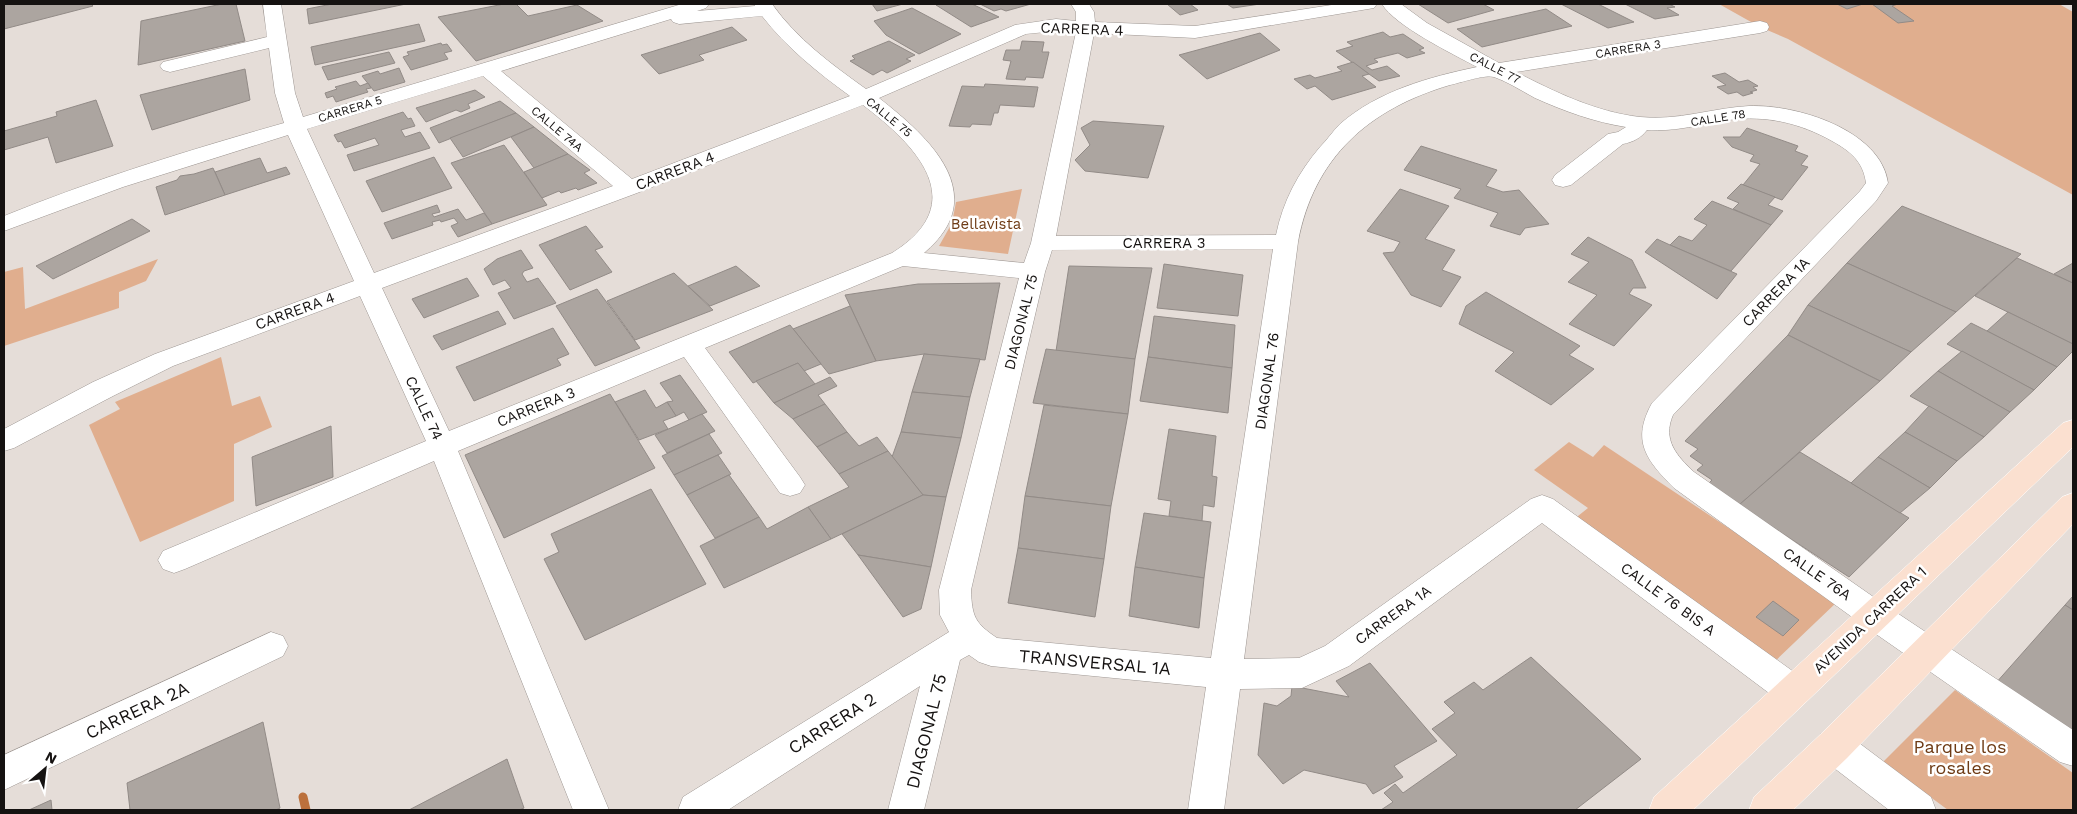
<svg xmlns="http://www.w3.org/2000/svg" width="2077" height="814" font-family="'Work Sans',sans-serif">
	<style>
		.green { fill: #e0ae8e }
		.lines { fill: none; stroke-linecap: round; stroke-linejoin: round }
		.stream { stroke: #bb703c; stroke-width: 9 }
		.building { fill: #aca5a0; stroke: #928b87 }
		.minor-casing { stroke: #9d9692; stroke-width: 1 }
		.major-casing { stroke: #fff; stroke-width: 1 }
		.minor { fill: #fff; fill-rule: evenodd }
		.major { fill: #fbe0d0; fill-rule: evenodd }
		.labels { text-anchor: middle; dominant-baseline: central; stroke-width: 5; stroke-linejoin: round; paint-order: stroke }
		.far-street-label { font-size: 12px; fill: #151211; stroke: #fff }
		.street-label { font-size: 15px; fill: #151211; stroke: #fff }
		.park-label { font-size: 15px; fill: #6e3b15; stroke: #fff }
		.near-street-label { font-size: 18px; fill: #151211; stroke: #fff }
		.near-park-label { font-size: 18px; fill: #6e3b15; stroke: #fff }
	</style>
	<rect width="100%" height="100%" fill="#e5ddd8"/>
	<g class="green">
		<polygon points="1719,4 2059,4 2073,12 2073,195 1788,39 1760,27"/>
		<polygon points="1022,189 1008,254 939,246 952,223 956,202"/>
		<polygon points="158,259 146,281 119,292 119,308 4,346 4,272 23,267 25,309"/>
		<polygon points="221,357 232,406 260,396 272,427 234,444 234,501 140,542 89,425 120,409 115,402"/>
		<polygon points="1569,442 1593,457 1604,445 1838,601 1771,665 1573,520 1588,508 1534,470"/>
		<polygon points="1955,690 2073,773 2073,810 1948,810 1883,762"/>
	</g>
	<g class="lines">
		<polyline class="stream" points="303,797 306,810"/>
	</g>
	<g class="building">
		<polygon points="4,4 91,4 93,6 4,29"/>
		<polygon points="222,4 236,4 245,41 138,65 141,21"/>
		<polygon points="332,4 406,4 309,24 307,9"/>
		<polygon points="504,4 516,4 528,16 577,5 603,21 476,61 438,17"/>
		<polygon points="872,4 903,4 877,11"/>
		<polygon points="941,4 972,4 999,17 971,27 936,5"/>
		<polygon points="980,4 1031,4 1006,11 1001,9 994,11"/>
		<polygon points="1167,4 1190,4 1198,10 1180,15"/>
		<polygon points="1227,4 1260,4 1233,8"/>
		<polygon points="1418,4 1483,4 1494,10 1448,23"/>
		<polygon points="1561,4 1598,4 1634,22 1608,28"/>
		<polygon points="1625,4 1669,4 1675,7 1667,8 1679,15 1655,19"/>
		<polygon points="1837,4 1863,4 1847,9"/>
		<polygon points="1872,4 1898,4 1892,6 1914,21 1898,23"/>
		<polygon points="912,8 961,34 919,54 886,35 874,21"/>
		<polygon points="1546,9 1572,26 1482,47 1457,29"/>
		<polygon points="419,24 425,41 315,65 311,47"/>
		<polygon points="732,27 747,40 699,55 704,60 659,74 641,55"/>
		<polygon points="1383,32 1390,37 1403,34 1424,48 1419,50 1425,53 1407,58 1398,53 1374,59 1378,62 1366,66 1372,70 1387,66 1400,76 1379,81 1336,51 1353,46 1347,42"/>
		<polygon points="1260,33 1280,50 1207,79 1179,55"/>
		<polygon points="889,41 915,55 906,59 911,61 887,73 882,70 873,75 850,61 855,59 852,56"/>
		<polygon points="1022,41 1044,42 1042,52 1049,52 1043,78 1026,77 1025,80 1006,79 1011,61 1003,60 1006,50 1020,50"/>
		<polygon points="441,43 442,45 447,44 452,51 444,53 448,59 411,70 403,57 409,55 407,52"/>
		<polygon points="389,52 395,63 328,80 322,67"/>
		<polygon points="1353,62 1369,74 1362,76 1376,87 1332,100 1315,86 1307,89 1294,79 1310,75 1315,78 1342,71 1337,67"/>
		<polygon points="399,68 405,82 374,91 362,76 378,71 380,74"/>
		<polygon points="245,69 250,100 152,130 140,95"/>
		<polygon points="1725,73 1739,82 1748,80 1758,86 1753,87 1757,90 1750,92 1753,93 1743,96 1737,92 1728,94 1717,87 1726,85 1712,76"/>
		<polygon points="356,81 360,86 368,83 371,88 366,89 368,92 336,102 333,96 327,98 325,93 337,89 335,87"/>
		<polygon points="985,84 1038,87 1034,107 1000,105 998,113 994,113 991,125 972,124 970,127 949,126 962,86 984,87"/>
		<polygon points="475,90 485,97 468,104 470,108 461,112 456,110 426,122 416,108"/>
		<polygon points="96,100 113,146 56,163 48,137 4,150 4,131 57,116 56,112"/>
		<polygon points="500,101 516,113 439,143 430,128"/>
		<polygon points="403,112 408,119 411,118 415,126 401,130 405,137 420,132 430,148 354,171 347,155 379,145 375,138 345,148 341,141 338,142 334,135"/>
		<polygon points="516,113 534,127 463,157 450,138"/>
		<polygon points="1093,121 1164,126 1148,178 1085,171 1075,160 1090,145 1081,128"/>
		<polygon points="534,127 568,154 534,168 511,137"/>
		<polygon points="1747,128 1798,146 1795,151 1808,156 1801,165 1808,167 1782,200 1743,185 1760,164 1750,161 1754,155 1732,147 1723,137 1740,137"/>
		<polygon points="504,145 547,205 492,224 451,163"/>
		<polygon points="1421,146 1497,170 1486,186 1503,192 1519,190 1549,224 1525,228 1520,235 1490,226 1498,213 1454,198 1461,189 1404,170"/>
		<polygon points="568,154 590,170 584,173 597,183 578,190 576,188 561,193 559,191 542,198 524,172"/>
		<polygon points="434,157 452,188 382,212 366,181"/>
		<polygon points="260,158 267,173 286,167 290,174 225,195 215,172"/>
		<polygon points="213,168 225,195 165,215 156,187 177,180 180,176 194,174"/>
		<polygon points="1741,184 1775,197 1768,205 1783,211 1771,225 1733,209 1739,203 1727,198"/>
		<polygon points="1400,189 1449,206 1425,239 1455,250 1442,270 1461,277 1441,307 1411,295 1383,253 1394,252 1400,242 1367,231"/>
		<polygon points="1712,201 1771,225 1731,271 1670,245 1679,236 1692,241 1707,225 1694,219"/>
		<polygon points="437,205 440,212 432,214 434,217 458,209 466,220 484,213 492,224 458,237 451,226 458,223 454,218 441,222 440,220 432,222 433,225 392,239 384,223"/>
		<polygon points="1902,206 2021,254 1956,312 1847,263"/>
		<polygon points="132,219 150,231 53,279 36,266"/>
		<polygon points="586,226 603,247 595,250 612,272 570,290 539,245"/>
		<polygon points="1588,237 1632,260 1646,288 1633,288 1629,294 1652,305 1614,346 1569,324 1597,295 1568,282 1589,262 1571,254"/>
		<polygon points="1657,239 1670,245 1737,274 1717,299 1645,252"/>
		<polygon points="521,250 533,268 524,271 522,274 527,282 538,278 556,303 514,319 498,293 511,288 505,280 493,285 484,269 497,259"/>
		<polygon points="2017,258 2073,283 2073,344 1975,296"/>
		<polygon points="1847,263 1956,312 1911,352 1808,305"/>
		<polygon points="2073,263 2073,283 2054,274"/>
		<polygon points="1164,264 1243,275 1238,316 1157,308"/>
		<polygon points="736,266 760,286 710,306 688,286"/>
		<polygon points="1069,266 1152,268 1135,359 1056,351"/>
		<polygon points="674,273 713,310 635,340 607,301"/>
		<polygon points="467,278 479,296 424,318 412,299"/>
		<polygon points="1000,283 985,360 924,354 876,361 845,295 918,284"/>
		<polygon points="597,289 640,348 595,366 556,306"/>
		<polygon points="1486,292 1580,346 1569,355 1594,369 1551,405 1495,371 1514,352 1459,324 1466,306"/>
		<polygon points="1808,305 1911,352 1880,381 1788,335"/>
		<polygon points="850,306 876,361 829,374 793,329"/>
		<polygon points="498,311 506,324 442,350 433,336"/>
		<polygon points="2008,312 2073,344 2073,351 2057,367 1987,331"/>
		<polygon points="1154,316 1235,325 1232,368 1148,357"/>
		<polygon points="1971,323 1987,331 2057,367 2034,390 1947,344"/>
		<polygon points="790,325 821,364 804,371 798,363 753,383 729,352"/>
		<polygon points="553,328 569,354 557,359 561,365 474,401 456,367"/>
		<polygon points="1788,335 1880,381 1739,505 1707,485 1712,480 1697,470 1703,465 1690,456 1698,449 1685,441"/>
		<polygon points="1046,349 1135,359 1128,414 1033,403"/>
		<polygon points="1962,351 2034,390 2010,412 1938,371"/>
		<polygon points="924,354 980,359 970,397 912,392"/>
		<polygon points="1148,357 1232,368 1228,413 1140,401"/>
		<polygon points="798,363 815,384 774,403 756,381"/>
		<polygon points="1938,371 2010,412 1984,437 1910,396"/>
		<polygon points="680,375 707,412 689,420 684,412 676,416 667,402 673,401 660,383"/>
		<polygon points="830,377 837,386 818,395 825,404 793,419 774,403"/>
		<polygon points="645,390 656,408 667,402 676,416 663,421 668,429 639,440 615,402"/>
		<polygon points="912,392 970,397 961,438 901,432"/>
		<polygon points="610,394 655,468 504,538 465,455"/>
		<polygon points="825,404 847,432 817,447 793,419"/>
		<polygon points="1044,405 1128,414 1111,506 1025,496"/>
		<polygon points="1929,406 1984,437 1957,461 1905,432"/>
		<polygon points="702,414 715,431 667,453 655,435"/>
		<polygon points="331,426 333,477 256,506 252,457"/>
		<polygon points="1169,429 1216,436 1212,476 1217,477 1214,507 1203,505 1202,521 1169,516 1171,501 1158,499"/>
		<polygon points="847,432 859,446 877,437 888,451 839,474 817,447"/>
		<polygon points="901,432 961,438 946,497 923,495 892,457"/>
		<polygon points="1905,432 1957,461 1930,488 1878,457"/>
		<polygon points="709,434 722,453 674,475 662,456"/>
		<polygon points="888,451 923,495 831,539 808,507 849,487 839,474"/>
		<polygon points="1800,452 1909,518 1849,577 1739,505"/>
		<polygon points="718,455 731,474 687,495 674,475"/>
		<polygon points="1878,457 1930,488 1900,513 1851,483"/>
		<polygon points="729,475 759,517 715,538 687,495"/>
		<polygon points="651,489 706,584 585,640 544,559 559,552 551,534"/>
		<polygon points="923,495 946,497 931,567 858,555 842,534"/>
		<polygon points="1025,496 1111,506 1104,559 1018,548"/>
		<polygon points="808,507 831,539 724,588 700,546 759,517 767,529"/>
		<polygon points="1144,513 1211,522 1204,578 1135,567"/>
		<polygon points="1018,548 1104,559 1095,617 1008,603"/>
		<polygon points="858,555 931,567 921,609 903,617"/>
		<polygon points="1135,567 1204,578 1199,628 1129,616"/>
		<polygon points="2073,596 2073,610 2065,605"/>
		<polygon points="1773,601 1799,620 1783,636 1756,617"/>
		<polygon points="2065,605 2073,610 2073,737 1995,684"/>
		<polygon points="1531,657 1641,759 1575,810 1381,810 1393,802 1384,793 1395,784 1403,793 1457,755 1432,729 1455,713 1444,702 1474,682 1483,690"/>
		<polygon points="1370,663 1437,741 1394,766 1403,777 1373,794 1366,784 1304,770 1283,784 1258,755 1264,703 1277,706 1291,696 1292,686 1349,697 1336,681"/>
		<polygon points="263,722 280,808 276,810 130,810 127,783"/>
		<polygon points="507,759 524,808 519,810 409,810"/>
		<polygon points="51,800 52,810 29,810"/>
	</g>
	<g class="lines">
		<defs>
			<g id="minor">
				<path d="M263 4H281L295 93 303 117 682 4H709L706 8 697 11 755 6 754 4H772C797 39 831 64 866 89L1015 25 1056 19 1076 21V12L1071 4H1089L1094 12 1095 22 1195 26 1338 4H1377L1374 8 1368 9 1195 38 1094 33 1056 236 1276 235C1283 201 1298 173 1320 147 1327 140 1333 131 1340 124 1378 91 1429 77 1477 67 1453 54 1395 26 1382 4H1401L1427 23 1499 63 1760 21 1767 23 1769 27 1767 31 1760 33 1516 72C1555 92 1596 112 1640 117 1678 121 1712 108 1749 106 1796 104 1881 130 1888 183L1876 201 1673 415C1662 440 1677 456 1694 472L1885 605 2073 730V766L2060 762 1863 625 1674 488C1646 460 1631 441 1652 403L1860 191 1866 183C1863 161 1850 151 1832 141 1800 123 1766 115 1729 120 1701 124 1676 132 1647 130 1641 138 1633 142 1623 144L1571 185 1563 187 1555 185 1552 180 1555 175 1608 134 1618 132 1626 127C1594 122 1564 111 1535 98 1522 91 1508 82 1494 77 1486 74 1459 83 1450 85 1369 109 1314 157 1298 242L1244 659 1299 658 1325 646 1531 499 1542 495 1553 499 1805 680 1810 691 1805 702 1793 706 1781 702 1542 523 1349 666 1302 688 1240 689 1224 810H1188L1206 687 991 666 979 662 969 655 960 660 924 810H888L920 686 728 810H678L683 797 949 632 940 615 939 590 1019 278 903 266 705 348 800 477 805 485 800 493 790 496 780 493 684 357 458 451 609 810H573L434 461 185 569 174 573 163 569 158 560 163 551 426 441 360 296 173 366 113 396 14 448 4 451V429L93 382 155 354 354 281 288 135 123 187 4 231V216C95 179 189 150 284 123L275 93 269 48 170 72 163 70 160 66 163 62 267 37ZM762 16C787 48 817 72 850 96L632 179 501 71 671 19 673 22 679 24ZM1056 31 1076 32 1031 243 1024 263 924 253C993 195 929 137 879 98L1026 34ZM483 76 613 186 374 273 307 129ZM863 105C916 145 973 203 892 253L449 431 382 288 637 193ZM1273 249 1211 658 997 638C975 623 972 617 971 590L1045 272 1052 250Z"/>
				<polygon points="271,632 283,636 288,646 283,656 4,790 4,755"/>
				<polygon points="1834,730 1847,734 1931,797 1936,810 1889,810 1821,758 1816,746 1821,734"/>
			</g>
			<g id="major">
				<polygon points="2073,420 2073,447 1693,810 1649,810 1654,797 2063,423"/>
				<polygon points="2073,493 2073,524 1847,758 1793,810 1749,810 1754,797 1821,734 2062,497"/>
			</g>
		</defs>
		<use href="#minor" class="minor-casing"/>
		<use href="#major" class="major-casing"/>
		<use href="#minor" class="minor"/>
		<use href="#major" class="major"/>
	</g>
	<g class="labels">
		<g class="far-street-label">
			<text transform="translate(1628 49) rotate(-9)">CARRERA 3</text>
			<text transform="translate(1495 68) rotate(27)">CALLE 77</text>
			<text transform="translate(350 109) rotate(-17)">CARRERA 5</text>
			<text transform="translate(889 117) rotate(39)">CALLE 75</text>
			<text transform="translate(1718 118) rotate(-9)">CALLE 78</text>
			<text transform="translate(557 129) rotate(40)">CALLE 74A</text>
		</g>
		<g class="street-label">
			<text transform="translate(1082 29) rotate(2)">CARRERA 4</text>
			<text transform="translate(675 171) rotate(-21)">CARRERA 4</text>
			<text x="1164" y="243">CARRERA 3</text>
			<text transform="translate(1776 292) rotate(-46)">CARRERA 1A</text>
			<text transform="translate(295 311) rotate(-20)">CARRERA 4</text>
			<text transform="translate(1021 322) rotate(-76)">DIAGONAL 75</text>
			<text transform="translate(1267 381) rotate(-82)">DIAGONAL 76</text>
			<text transform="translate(536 407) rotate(-22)">CARRERA 3</text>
			<text transform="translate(424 408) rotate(65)">CALLE 74</text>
			<text transform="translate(1817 574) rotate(35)">CALLE 76A</text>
			<text transform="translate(1668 599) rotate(36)">CALLE 76 BIS A</text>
			<text transform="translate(1393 615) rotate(-36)">CARRERA 1A</text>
			<text transform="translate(1870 620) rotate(-43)">AVENIDA CARRERA 1</text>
		</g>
		<g class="park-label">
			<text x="986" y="224">Bellavista</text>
		</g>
		<g class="near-street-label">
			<text transform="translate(1095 662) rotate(5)">TRANSVERSAL 1A</text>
			<text transform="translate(137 710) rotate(-25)">CARRERA 2A</text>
			<text transform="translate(832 723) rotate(-32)">CARRERA 2</text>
			<text transform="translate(926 731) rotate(-76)">DIAGONAL 75</text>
		</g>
		<g class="near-park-label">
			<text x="1960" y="746">Parque los<tspan x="1960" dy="21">rosales</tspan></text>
		</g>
	</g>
	<rect width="2077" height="814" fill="none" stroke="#151211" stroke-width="10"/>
	<g transform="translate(45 769) rotate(28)" stroke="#ffffff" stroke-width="4" paint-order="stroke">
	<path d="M0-4L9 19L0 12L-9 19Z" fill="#151211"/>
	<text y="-8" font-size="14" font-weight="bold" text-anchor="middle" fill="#151211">N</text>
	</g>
</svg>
